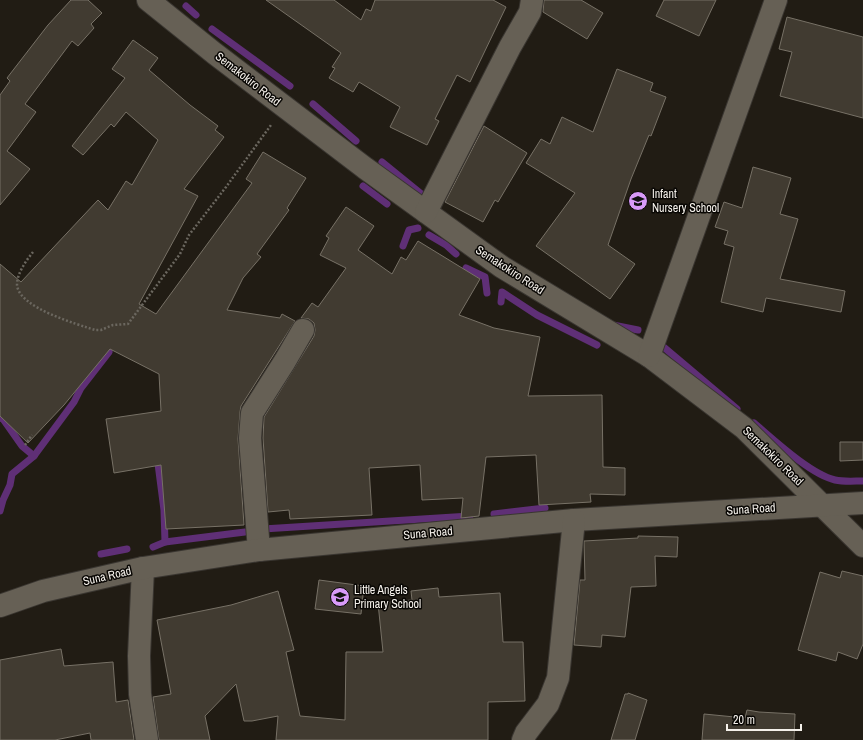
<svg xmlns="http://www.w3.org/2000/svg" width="863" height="740" font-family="'Archivo Narrow',sans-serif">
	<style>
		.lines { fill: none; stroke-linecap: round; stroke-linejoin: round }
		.stream { stroke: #5f2f76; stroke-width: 7 }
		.building { fill: #413b31; stroke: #777166 }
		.minor-casing { stroke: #3a3631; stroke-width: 24 }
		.path { stroke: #6b675f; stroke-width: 2.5; stroke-dasharray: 2 2; stroke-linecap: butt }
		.minor { stroke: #666055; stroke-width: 22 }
		.labels { text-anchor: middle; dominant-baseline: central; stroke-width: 3; stroke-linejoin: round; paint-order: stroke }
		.street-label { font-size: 12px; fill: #f5f1eb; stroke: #090704 }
		.poi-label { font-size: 12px; fill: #f5f1eb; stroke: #090704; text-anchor: start }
	</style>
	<rect width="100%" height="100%" fill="#211c14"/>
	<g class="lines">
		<g class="stream">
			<polyline points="186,6 196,15"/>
			<polyline points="212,29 290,86"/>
			<polyline points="313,104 356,141"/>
			<polyline points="382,162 430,201"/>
			<polyline points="363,186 387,204"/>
			<polyline points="429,235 446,245 456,254"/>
			<polyline points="403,246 409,230 418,228"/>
			<polyline points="466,268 485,277 487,293"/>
			<polyline points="501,302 502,292 537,315 597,345"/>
			<polyline points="613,325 638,330"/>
			<polyline points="661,341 660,344 737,409"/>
			<polyline points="0,418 3,419 22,446 34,456"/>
			<path d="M754 423C774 440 810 474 835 480 844 482 854 481 863 481"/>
			<polyline points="157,456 164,510 165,542"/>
			<polyline points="0,511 3,500 10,485 12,474 34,456 74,402 81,388 109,352"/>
			<polyline points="494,514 545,508"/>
			<polyline points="263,529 470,516"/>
			<polyline points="153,547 165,542 245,532"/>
			<polyline points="101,554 127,549"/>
		</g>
	</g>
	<g class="building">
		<polygon points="71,0 88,0 102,13 91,24 94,28 78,46 72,41 25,104 36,112 7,151 30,169 0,205 0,95 10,81 7,78 48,25"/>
		<polygon points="266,0 334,0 361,20 366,9 371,11 375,0 493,0 506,7 470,82 457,75 435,119 439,121 427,145 390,127 400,107 359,82 353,92 329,78 335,68 332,67 341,53"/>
		<polygon points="544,0 581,0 603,13 587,39 543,12"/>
		<polygon points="664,0 716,0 699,36 656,16"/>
		<polygon points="787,17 863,37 863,118 780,96 792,52 779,49"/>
		<polygon points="133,40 158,58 149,70 190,105 218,126 215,130 224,137 184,189 198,196 139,304 156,314 252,183 246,179 263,152 306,178 287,208 289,210 257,254 261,257 243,278 227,310 280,318 282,314 295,321 241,406 240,412 238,439 244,525 166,529 161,465 114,473 106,419 161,411 159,374 110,349 64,405 28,443 0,416 0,264 21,282 98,200 108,210 126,181 132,185 158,140 126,112 114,127 111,124 83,155 72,146 125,78 112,69"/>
		<polygon points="617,69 653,83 650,91 666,97 651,136 649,135 631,179 608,245 635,264 610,299 536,246 575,193 526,163 541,139 550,144 562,117 593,132"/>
		<polygon points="484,126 527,153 498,202 495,200 483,222 445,202"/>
		<polygon points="753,167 791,178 780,214 798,219 780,279 845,291 841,312 766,298 763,312 721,302 734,247 724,244 728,231 715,227 724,202 742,208"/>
		<polygon points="346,207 374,226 358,250 392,274 401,257 406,260 418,241 480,279 459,315 494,328 540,337 528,396 602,395 603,467 625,468 625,495 590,494 591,502 539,505 536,455 486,457 479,516 461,518 463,498 422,500 420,465 369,468 372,515 290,519 289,510 268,512 263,438 264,417 314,336 315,330 314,323 309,319 301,318 312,303 318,307 346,268 320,255 329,238 326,236"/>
		<polygon points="840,442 863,442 863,460 840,461"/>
		<polygon points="638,536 678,537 677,557 655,556 656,586 631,587 625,637 602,635 601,647 574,645 580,580 585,580 584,541 638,538"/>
		<polygon points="842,571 863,576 863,644 857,659 838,652 836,661 798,650 820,572 840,578"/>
		<polygon points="319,580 364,586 361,614 315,609"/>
		<polygon points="438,588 439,597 500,593 503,642 523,642 525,701 488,702 488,740 276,740 278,716 252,721 244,721 236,684 205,716 210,740 159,740 153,697 171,694 157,620 231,605 278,591 294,650 286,652 300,716 345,720 346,652 383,652 378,603 412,600 411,591"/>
		<polygon points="61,649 64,666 113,662 116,702 128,700 134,740 91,740 90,733 55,740 0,740 0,660"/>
		<polygon points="628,693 647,700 635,740 611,740 625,694 628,694"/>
		<polygon points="747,710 759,712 795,714 794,740 702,740 704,714 745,718"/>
	</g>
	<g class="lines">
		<defs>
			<g id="minor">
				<polyline points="148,0 214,53 365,168 502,267 649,356 744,428 863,546"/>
				<polyline points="426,212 510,47 530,12 532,0"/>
				<polyline points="649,356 776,0"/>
				<polyline points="259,550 250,438 252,413 285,361 303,330"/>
				<polyline points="143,568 139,656 140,694 147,740"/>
				<polyline points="0,606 43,591 143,568 259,550 574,520 863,503"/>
				<polyline points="523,740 526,733 548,704 558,678 574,520"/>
			</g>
		</defs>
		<use href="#minor" class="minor-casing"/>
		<g class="path">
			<path d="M33 252C26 261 17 273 17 285 19 308 77 324 95 330H101L113 325 128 324 180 254 189 235 226 187 271 125"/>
			<polyline points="25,445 32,435"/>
		</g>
		<use href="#minor" class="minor"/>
	</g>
	<defs>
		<symbol id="school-disc" viewBox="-11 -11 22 22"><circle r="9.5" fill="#d89af8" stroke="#090704"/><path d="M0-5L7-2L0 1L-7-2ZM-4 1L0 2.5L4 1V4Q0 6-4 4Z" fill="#111"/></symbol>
	</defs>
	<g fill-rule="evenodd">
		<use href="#school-disc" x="627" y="190" width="22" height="22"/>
		<use href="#school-disc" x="329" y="586" width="22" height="22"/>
	</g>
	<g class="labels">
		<g class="street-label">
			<text transform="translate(248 79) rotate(38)">Semakokiro Road</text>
			<text transform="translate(510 270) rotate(33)">Semakokiro Road</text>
			<text transform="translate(773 456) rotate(44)">Semakokiro Road</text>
			<text transform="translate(751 509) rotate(-4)">Suna Road</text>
			<text transform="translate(428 533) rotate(-5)">Suna Road</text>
			<text transform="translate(107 576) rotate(-13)">Suna Road</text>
		</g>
		<g class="poi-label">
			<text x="652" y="194">Infant<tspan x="652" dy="14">Nursery School</tspan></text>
			<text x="354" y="590">Little Angels<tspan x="354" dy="14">Primary School</tspan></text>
		</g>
	</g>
	<path d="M727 724v6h74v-6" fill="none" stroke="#f5f1eb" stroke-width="2"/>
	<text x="733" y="724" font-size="12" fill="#f5f1eb" stroke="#090704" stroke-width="3" paint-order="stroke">20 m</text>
</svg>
